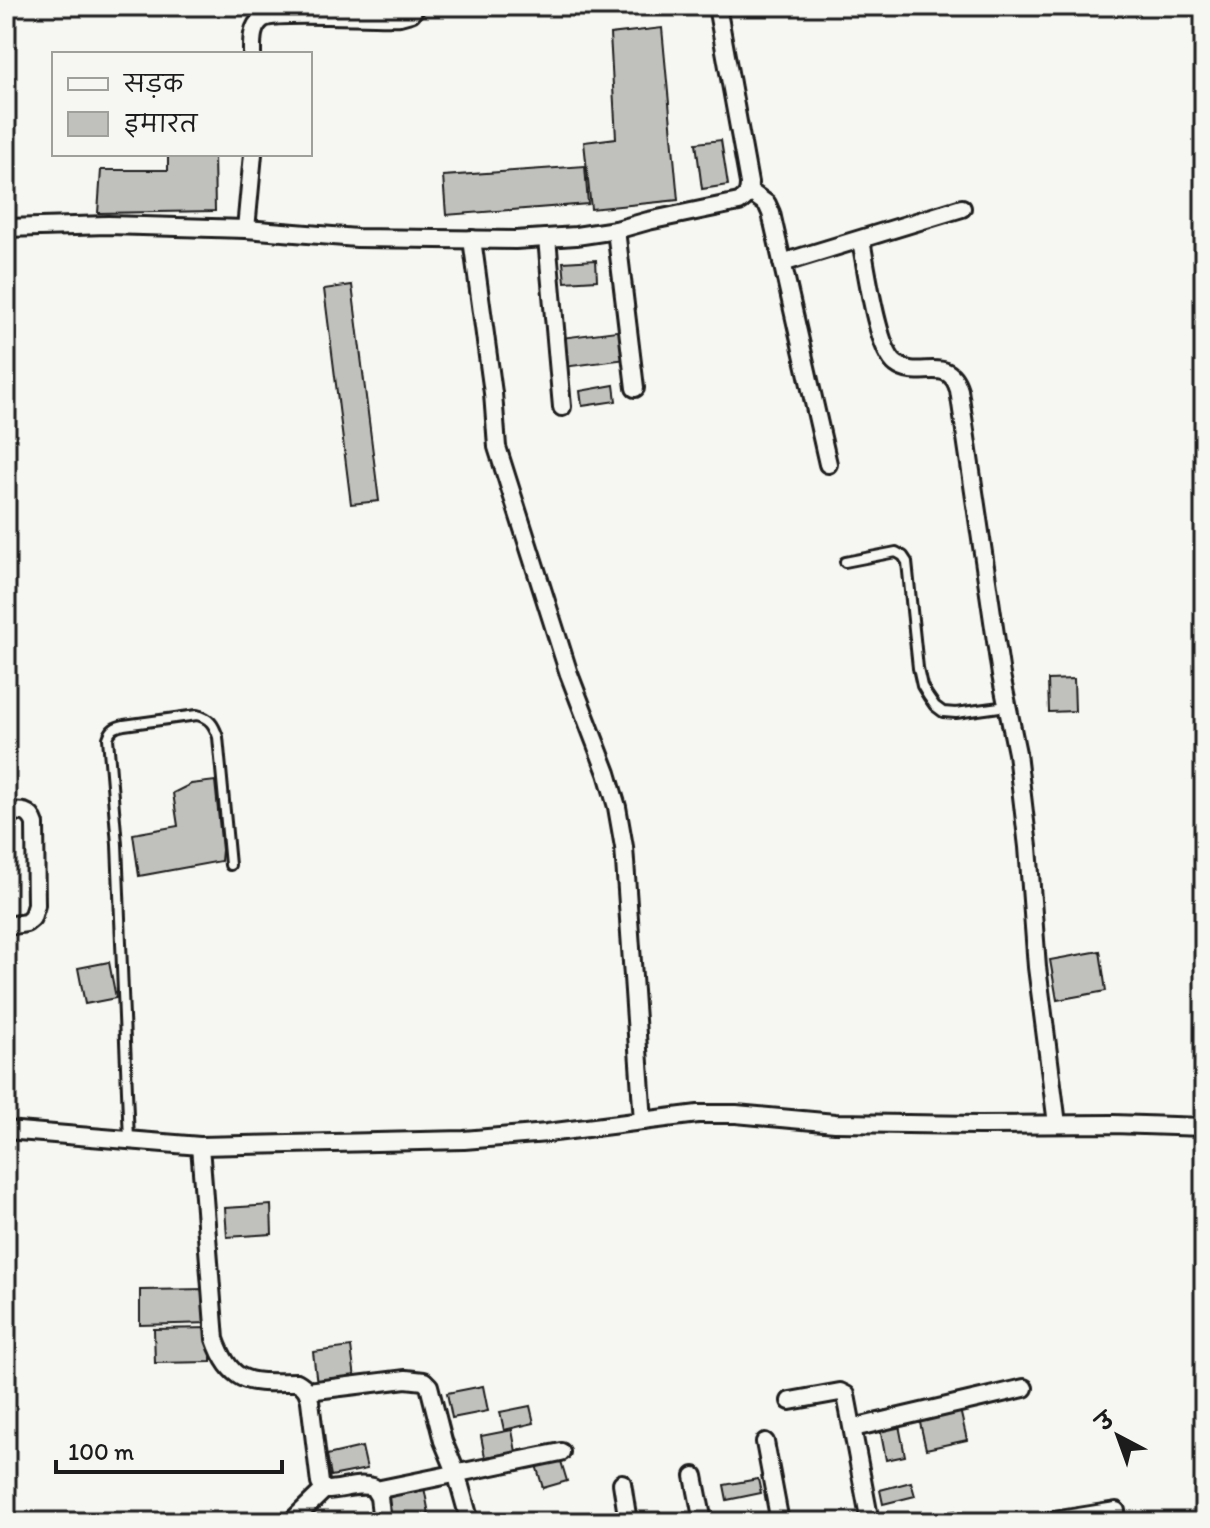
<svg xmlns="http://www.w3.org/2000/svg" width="1210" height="1528" font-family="Itim,'Playpen Sans Deva',sans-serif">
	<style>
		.building { fill: #c0c0bd; stroke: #1c1c1c; stroke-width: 2 }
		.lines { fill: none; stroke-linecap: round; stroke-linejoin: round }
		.lane-casing { stroke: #1c1c1c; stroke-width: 14 }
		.street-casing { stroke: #1c1c1c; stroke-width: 22 }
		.lane { stroke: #f6f6f2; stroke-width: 8 }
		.street { stroke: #f6f6f2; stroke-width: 16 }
	</style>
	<rect width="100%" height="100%" fill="#f6f6f2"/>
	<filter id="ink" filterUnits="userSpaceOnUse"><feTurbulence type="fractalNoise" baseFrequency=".0125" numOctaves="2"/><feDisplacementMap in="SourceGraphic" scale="16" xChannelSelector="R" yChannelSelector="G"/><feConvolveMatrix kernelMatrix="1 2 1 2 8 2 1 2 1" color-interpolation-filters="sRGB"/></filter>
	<g filter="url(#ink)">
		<g class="building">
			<polygon points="662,28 678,200 591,209 584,142 616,138 610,34"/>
			<polygon points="721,140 728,185 702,189 696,143"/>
			<polygon points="168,154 214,154 215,211 98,213 101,170 168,170"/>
			<polygon points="585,166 588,204 446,215 443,176"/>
			<polygon points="596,260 597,280 565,282 563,262"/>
			<polygon points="352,285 379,501 351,504 324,289"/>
			<polygon points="624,330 627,359 564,367 561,338"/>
			<polygon points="614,385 616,401 582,406 580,391"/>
			<polygon points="1074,679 1075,711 1049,712 1048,680"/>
			<polygon points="215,781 222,850 221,861 139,876 133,834 178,826 173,793 191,784"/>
			<polygon points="1100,951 1106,991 1057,1000 1050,960"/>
			<polygon points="109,962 116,998 85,1004 78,968"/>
			<polygon points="271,1205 272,1234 227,1237 225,1208"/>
			<polygon points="209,1289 210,1323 140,1325 140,1290"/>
			<polygon points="211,1328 211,1362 155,1363 154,1329"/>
			<polygon points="351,1347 355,1379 317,1384 313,1352"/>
			<polygon points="483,1386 488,1411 452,1418 447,1393"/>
			<polygon points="959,1405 967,1440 926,1449 918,1414"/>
			<polygon points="530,1406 534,1423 504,1430 500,1412"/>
			<polygon points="898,1420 905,1456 886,1460 879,1423"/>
			<polygon points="512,1430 516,1452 485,1457 481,1436"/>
			<polygon points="362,1447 367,1469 331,1476 327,1455"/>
			<polygon points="560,1458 567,1481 543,1488 536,1465"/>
			<polygon points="758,1479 761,1493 727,1500 724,1485"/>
			<polygon points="423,1482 429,1514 392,1521 387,1489"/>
			<polygon points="911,1482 915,1496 883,1504 880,1490"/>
			<polygon points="955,1511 957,1522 920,1522 920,1518"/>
		</g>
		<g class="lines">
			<defs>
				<g id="lane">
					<polyline points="845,562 896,552 903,556 907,562 918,668 922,686 928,696 935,706 943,712 956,713 1007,706"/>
					<path d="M129 1140 117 844 108 738C111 729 115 727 124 725L197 715C210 718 214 725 218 737L230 865"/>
				</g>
				<g id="street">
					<path d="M252 54C252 42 251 27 262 19 275 10 376 18 400 16L411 13 417 6"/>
					<polyline points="749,191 767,204 771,213 828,464"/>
					<path d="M6 228 108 225 246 229 357 238 515 240 576 236 616 230 648 221 739 202C747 197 749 193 749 183L717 6"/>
					<polyline points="246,229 253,154"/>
					<polyline points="616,230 635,388"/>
					<polyline points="547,238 562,407"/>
					<polyline points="472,239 493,393 497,447 569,674 607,773 617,807 624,847 643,1121"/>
					<path d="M861 240C866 266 877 350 896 364 919 382 948 353 959 390L1001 675 1017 753 1028 847 1037 967 1057 1124"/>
					<polyline points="782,263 962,208"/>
					<path d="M6 812C20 811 30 809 35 824L36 905 32 918 26 923 6 926"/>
					<polyline points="6,1130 200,1146 464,1140 547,1133 698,1114 736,1114 835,1123 979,1125 1113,1124 1204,1127"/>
					<path d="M200 1146 215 1339C232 1388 252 1382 297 1382 306 1387 308 1391 310 1401L320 1483 324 1490C340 1491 356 1482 373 1487L379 1497 382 1522"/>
					<polyline points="308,1391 406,1379 424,1381 429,1386 443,1441 456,1472 470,1522"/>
					<polyline points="790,1401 840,1392 846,1395 870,1522"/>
					<polyline points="853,1428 1024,1388"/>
					<polyline points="765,1442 780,1522"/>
					<polyline points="694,1476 703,1522"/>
					<polyline points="622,1483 628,1522"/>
					<polyline points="376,1490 561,1452"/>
					<polyline points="291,1522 324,1490"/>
					<polyline points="1047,1522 1116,1511"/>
				</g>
			</defs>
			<use href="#lane" class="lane-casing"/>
			<use href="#street" class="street-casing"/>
			<use href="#lane" class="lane"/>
			<use href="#street" class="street"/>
		</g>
	</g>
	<rect width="1210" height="1528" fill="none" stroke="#f6f6f2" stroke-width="32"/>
	<rect x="16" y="16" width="1178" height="1496" fill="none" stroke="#1c1c1c" stroke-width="3" filter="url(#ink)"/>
	<rect x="52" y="52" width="260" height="104" fill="#f6f6f2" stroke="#9f9f9c" stroke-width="2"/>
	<rect x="68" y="78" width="40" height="12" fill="#f6f6f2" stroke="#9f9f9c" stroke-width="2"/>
	<text x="124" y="92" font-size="24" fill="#1c1c1c">सड़क</text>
	<rect x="68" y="112" width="40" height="24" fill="#c0c0bd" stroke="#9f9f9c" stroke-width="2"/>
	<text x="124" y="132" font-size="24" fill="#1c1c1c">इमारत</text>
	<g transform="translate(1118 1436) rotate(319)" stroke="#f6f6f2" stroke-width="6" paint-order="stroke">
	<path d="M0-6L14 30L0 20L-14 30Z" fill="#1c1c1c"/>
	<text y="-12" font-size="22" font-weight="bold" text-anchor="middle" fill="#1c1c1c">उ</text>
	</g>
	<path d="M56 1460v12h226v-12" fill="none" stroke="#1c1c1c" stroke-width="4"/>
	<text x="68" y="1460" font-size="24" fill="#1c1c1c" stroke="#f6f6f2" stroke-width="6" paint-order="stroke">100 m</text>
</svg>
